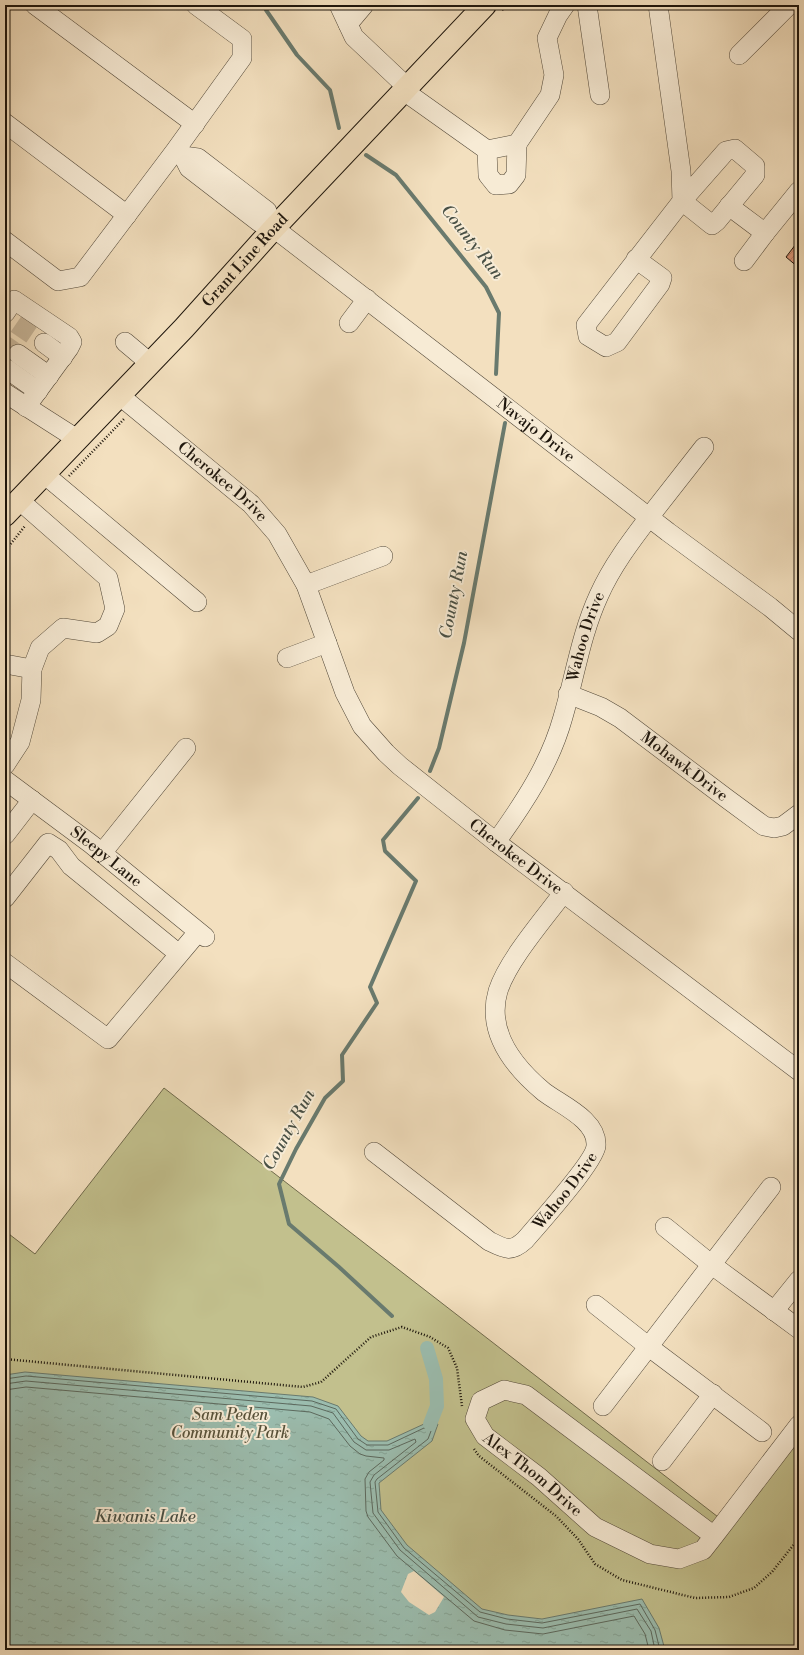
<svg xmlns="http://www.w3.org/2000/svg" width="804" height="1655" font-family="'Libre Bodoni',serif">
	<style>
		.green { fill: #c2c08d; stroke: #706a4c }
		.water { fill: url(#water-ripples); stroke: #697a6e }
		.pier { fill: #f3e0bf }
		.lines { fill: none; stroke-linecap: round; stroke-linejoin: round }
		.shore { stroke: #5c695e; stroke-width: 1 }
		.stream { stroke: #697a6e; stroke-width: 4 }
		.canal { stroke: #9bbdaf; stroke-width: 14 }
		.building { fill: url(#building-hatch); stroke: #1d150c }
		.minor-tunnel { stroke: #c8b79b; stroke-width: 19; stroke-dasharray: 19 10; stroke-linecap: butt }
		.minor-casing { stroke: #524839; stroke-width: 20 }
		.major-casing { stroke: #1d150c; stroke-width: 24 }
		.path { stroke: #1d150c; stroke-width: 2.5; stroke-dasharray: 1 2; stroke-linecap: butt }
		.minor { stroke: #f7ebd5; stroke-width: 19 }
		.major { stroke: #f3e0bf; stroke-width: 22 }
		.labels { text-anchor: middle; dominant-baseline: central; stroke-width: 4; stroke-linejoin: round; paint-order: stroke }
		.street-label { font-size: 16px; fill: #1d150c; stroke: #f7ebd5 }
		.park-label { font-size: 16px; font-style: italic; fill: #575139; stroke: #f7ebd5 }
		.water-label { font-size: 17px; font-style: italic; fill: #495045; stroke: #f7ebd5 }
	</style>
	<defs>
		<pattern id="water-ripples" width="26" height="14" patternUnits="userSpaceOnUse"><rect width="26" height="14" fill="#9bbdaf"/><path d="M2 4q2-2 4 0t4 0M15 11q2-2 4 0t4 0" fill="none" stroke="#85a295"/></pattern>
		<pattern id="building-hatch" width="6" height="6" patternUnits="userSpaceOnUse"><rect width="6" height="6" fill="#dd9678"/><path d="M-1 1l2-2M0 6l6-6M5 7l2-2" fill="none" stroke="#bd8067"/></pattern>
	</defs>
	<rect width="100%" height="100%" fill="#f3e0bf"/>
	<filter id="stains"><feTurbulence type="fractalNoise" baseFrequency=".005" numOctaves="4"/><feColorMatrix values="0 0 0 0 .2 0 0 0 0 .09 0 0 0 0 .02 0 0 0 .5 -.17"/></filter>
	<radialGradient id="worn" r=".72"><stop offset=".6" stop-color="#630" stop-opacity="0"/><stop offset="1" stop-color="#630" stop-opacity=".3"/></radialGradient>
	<polygon class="green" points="164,1088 731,1527 799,1434 799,1650 5,1650 5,1231 35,1254"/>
	<polygon class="water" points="25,1372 313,1397 338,1406 361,1436 368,1441 387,1441 424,1424 438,1424 432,1441 379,1483 381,1510 407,1545 482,1609 508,1615 542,1619 642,1599 659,1628 665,1650 5,1650 5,1375"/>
	<polygon class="pier" points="414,1571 444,1597 435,1612 429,1615 409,1602 401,1592 408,1574"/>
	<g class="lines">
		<g class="shore">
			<polyline points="5,1379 26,1376 312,1401 336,1409 358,1439 367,1445 388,1445 424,1428 430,1428 431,1431 428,1439 377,1479 375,1482 378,1512 404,1548 480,1612 507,1619 542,1623 640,1604 655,1630 660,1650"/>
			<polyline points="5,1384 26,1381 311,1406 333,1413 354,1442 366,1450 389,1450 415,1439 416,1442 374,1475 370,1482 373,1513 400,1550 478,1617 506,1624 543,1628 637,1609 651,1631 655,1650"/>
			<polyline points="5,1390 26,1387 310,1412 329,1419 350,1446 360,1454 366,1456 384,1458 384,1460 369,1472 365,1479 366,1511 368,1517 397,1556 474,1621 505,1630 543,1634 634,1616 645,1634 649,1650"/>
		</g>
		<g class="stream">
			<polyline points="268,5 266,10 297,55 330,90 339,128"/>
			<polyline points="366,155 396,175 486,287 499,313 496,374"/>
			<polyline points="430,771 439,748 464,643 505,423"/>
			<polyline points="392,1316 339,1267 289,1224 279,1184 296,1149 325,1098 343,1081 342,1055 377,1003 370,987 416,881 385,851 383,840 418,798"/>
		</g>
		<polyline class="canal" points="427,1348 436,1379 437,1406 430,1424"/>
	</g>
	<polygon class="building" points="799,240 799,268 786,257"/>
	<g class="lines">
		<g class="minor-tunnel">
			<polyline points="16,324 44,343"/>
			<polyline points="5,345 18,354"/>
		</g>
		<defs>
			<g id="minor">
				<polyline points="35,5 195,124"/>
				<polyline points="339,5 354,37 407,87"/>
				<polyline points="587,5 600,95"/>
				<polyline points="348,24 364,5"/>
				<polyline points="739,55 789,5"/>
				<polyline points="404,91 487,150 517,144 550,95 554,75 547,38 558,15 565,5"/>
				<polyline points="5,123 127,215"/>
				<polyline points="487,150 488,175 496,185 509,184 516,175 517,144"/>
				<polyline points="176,152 183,156 198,158 267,211 270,225"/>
				<path id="s1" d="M183 156 189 168 259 222 270 225 668 532 770 607 799 631"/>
				<polyline points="729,206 765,233 799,191"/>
				<polyline points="5,241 58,281 80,277 175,151 242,58 242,39 196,5"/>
				<polyline points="636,259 662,278 660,284 617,342 606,347 588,336 586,325 682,201 726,151 735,149 755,166 755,175 717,221 712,225 682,201 681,171 658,5"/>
				<polyline points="744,261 765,233"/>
				<polyline points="5,313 14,300 69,337 72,342 69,348 26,407"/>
				<polyline points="349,323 367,299"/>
				<polyline points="125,342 150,363"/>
				<polyline points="44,343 63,357"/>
				<polyline points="18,354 49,376"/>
				<polyline points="7,369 38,391"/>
				<polyline points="5,393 77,439"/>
				<path id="s2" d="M119 395 251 504 277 534 306 585 345 693 362 726 386 753 400 766 496 842 799 1071"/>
				<polyline points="44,474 197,602"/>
				<polyline points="306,585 383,556"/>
				<polyline points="287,658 327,643"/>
				<polyline points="5,664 32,669"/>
				<path id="s3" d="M568 694 601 707 620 718 726 798 764 826 774 828 783 826 799 814"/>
				<polyline points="5,765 20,742 31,700 32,669 40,648 63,628 97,633 108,626 115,609 108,578 19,500"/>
				<path id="s4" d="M5 780 91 844 205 937"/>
				<polyline points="5,835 32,800"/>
				<path id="s5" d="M496 842C524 803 550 764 563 717 575 676 581 634 599 595 612 566 631 541 650 516 668 493 686 470 704 447"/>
				<polyline points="102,853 186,748"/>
				<polyline points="5,898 48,843 59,850 71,866 179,954"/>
				<polyline points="5,963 108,1039 198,932"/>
				<path id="s6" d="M374 1152 489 1241C505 1249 511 1253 525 1240 538 1225 595 1161 596 1146 598 1120 561 1105 544 1092 514 1067 486 1032 498 991 508 960 544 919 564 892"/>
				<polyline points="665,1227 712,1265 799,1329"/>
				<polyline points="596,1305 649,1347 762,1432"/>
				<polyline points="774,1311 799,1280"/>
				<polyline points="603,1406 771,1187"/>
				<polyline points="662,1461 713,1394"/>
				<path id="s7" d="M714 1536 526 1395 504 1390 481 1401 475 1419 485 1436 539 1477 595 1527 650 1554 679 1559 703 1550 714 1536 799 1425"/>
			</g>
			<g id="major">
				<path id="s8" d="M5 515 184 328 274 228 485 5"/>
			</g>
		</defs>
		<use href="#minor" class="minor-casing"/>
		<use href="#major" class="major-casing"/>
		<g class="path">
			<polyline points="502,10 507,5"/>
			<polyline points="69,476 124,419"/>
			<polyline points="5,551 25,526"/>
			<polyline points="5,1359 303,1387 321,1382 371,1337 402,1327 430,1337 448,1348 457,1368 462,1406"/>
			<polyline points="474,1449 479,1456 556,1516 578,1539 595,1564 622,1580 695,1598 729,1597 754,1588 772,1572 799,1538"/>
		</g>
		<use href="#minor" class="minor"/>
		<use href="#major" class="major"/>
	</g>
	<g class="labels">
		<g class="street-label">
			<text stroke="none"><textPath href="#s8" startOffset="350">Grant Line Road</textPath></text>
			<text stroke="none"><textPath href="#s1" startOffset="449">Navajo Drive</textPath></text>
			<text stroke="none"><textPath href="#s2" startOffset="135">Cherokee Drive</textPath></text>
			<text stroke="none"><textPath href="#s5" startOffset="226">Wahoo Drive</textPath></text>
			<text stroke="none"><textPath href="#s3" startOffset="138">Mohawk Drive</textPath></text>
			<text stroke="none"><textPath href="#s2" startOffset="624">Cherokee Drive</textPath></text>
			<text stroke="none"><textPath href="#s4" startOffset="127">Sleepy Lane</textPath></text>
			<text stroke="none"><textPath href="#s6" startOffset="249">Wahoo Drive</textPath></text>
			<text stroke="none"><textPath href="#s7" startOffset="383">Alex Thom Drive</textPath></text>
		</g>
		<g class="park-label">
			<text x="230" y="1415">Sam Peden<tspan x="230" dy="18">Community Park</tspan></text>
		</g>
		<g class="water-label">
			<text transform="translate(472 242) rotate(52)">County Run</text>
			<text transform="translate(454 595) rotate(-79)">County Run</text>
			<text transform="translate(289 1130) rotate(-61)">County Run</text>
			<text x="145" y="1517">Kiwanis Lake</text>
		</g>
	</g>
	<rect width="804" height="1655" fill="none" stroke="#f3e0bf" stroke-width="20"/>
	<rect x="6" y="6" width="792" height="1643" fill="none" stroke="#1d150c" stroke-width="2"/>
	<rect x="10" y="10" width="784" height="1635" fill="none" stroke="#1d150c"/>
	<rect width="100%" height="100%" filter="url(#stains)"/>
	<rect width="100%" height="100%" fill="url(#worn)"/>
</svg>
